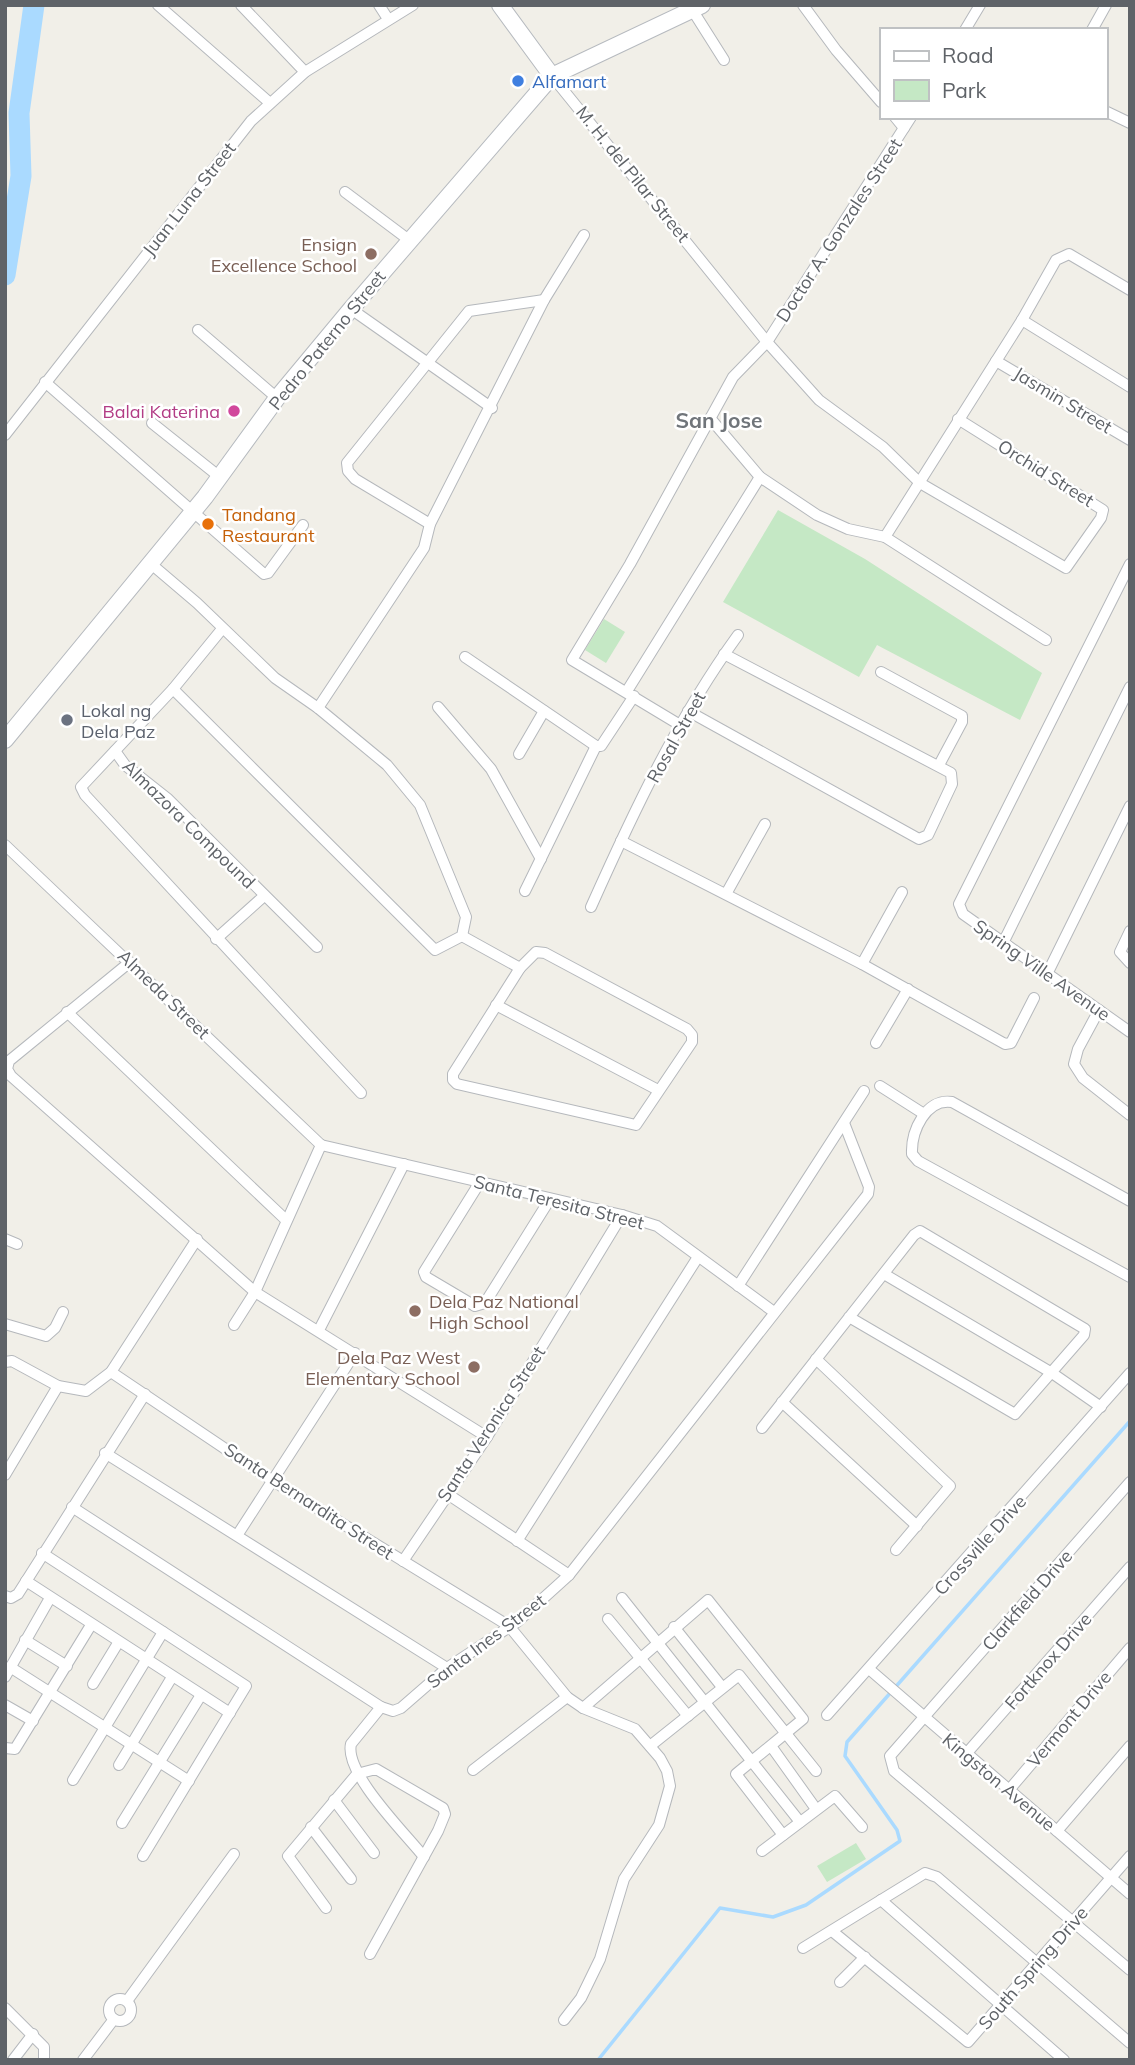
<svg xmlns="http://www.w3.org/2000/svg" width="1135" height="2065" font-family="Mulish,sans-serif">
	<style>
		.green { fill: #c5e8c5 }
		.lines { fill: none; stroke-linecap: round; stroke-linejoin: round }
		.stream { stroke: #aadaff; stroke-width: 3.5 }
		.river { stroke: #aadaff; stroke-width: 21 }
		.street-casing { stroke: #b5b8bc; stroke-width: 12 }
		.secondary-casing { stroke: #b6babf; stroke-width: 18 }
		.street { stroke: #fff; stroke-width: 10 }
		.secondary { stroke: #fff; stroke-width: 16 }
		.shop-dot { fill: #3f7fe0; stroke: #fff; stroke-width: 2.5 }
		.education-dot { fill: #8d6e63; stroke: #fff; stroke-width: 2.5 }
		.hotel-dot { fill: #d1479c; stroke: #fff; stroke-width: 2.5 }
		.food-dot { fill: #e8710a; stroke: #fff; stroke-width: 2.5 }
		.worship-dot { fill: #6b7280; stroke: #fff; stroke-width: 2.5 }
		.labels { text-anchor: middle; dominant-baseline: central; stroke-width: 5; stroke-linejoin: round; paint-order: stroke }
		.shop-label { font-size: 18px; fill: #366cbe; stroke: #fff; text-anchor: start }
		.street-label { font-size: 18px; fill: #5f6368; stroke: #fff }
		.education-label { font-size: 18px; fill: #785e54; stroke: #fff; text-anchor: end }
		.hotel-label { font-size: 18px; fill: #b23c85; stroke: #fff; text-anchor: end }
		.food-label { font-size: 18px; fill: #c56008; stroke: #fff; text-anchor: start }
		.worship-label { font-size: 18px; fill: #5b616d; stroke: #fff; text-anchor: start }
		.quarter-label { font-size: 21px; font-weight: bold; fill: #70757a; stroke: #fff }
	</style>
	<rect width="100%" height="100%" fill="#f1efe8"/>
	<g class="green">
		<polygon points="778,510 865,559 1042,673 1020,720 877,645 859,677 723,602"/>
		<polygon points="604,619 625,632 606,663 585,650"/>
		<polygon points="856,1843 866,1859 827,1882 817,1866"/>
	</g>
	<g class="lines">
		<polyline class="stream" points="598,2060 720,1908 773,1917 806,1905 900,1841 897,1830 845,1756 847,1742 1130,1421"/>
		<polyline class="river" points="5,275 21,176 19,113 34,5"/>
		<defs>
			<g id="street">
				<polyline points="158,5 270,103"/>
				<polyline points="241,5 305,72"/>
				<polyline points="379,5 388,19"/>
				<polyline points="803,5 836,50 881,102"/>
				<polyline points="693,11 724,60"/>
				<polyline points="965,30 980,5"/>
				<polyline points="1092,30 1106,5"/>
				<polyline points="552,76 767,342 819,400 883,447 920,483 1066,568 1101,518 1103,510 958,419"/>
				<polyline points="1105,111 1130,123"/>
				<polyline points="895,117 904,128"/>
				<polyline points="345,192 409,240"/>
				<polyline points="351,309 492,408"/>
				<polyline points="1022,320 1130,387"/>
				<polyline points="198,330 277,398"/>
				<polyline points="996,361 1130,440"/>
				<polyline points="45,382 264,574 268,573 303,525"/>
				<polyline points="710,418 760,477 817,515 848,529 885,537 1046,640"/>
				<polyline points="152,423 221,478"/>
				<polyline points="5,435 251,121 305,72 413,5"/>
				<polyline points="430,524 355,479 348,471 347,463 469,311 544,300"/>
				<polyline points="885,537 1022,320 1056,260 1069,254 1130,290"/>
				<polyline points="150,563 197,603 275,678 318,708 387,765 420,805 466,917 462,936 435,950 173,689"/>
				<polyline points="1130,564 959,904 963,914 1130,1032"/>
				<polyline points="222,629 173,689 81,787 85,795 361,1093"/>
				<polyline points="465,657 596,746 601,746 634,696"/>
				<polyline points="881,672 962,716 962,722 939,765"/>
				<polyline points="627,691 760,477"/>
				<polyline points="438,707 491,769 541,859"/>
				<polyline points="318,708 424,548 430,524 544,300 584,235"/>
				<polyline points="688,711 919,839 928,835 952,784 951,773 724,654"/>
				<polyline points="680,725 572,660 630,564 733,377 767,342 911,117"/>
				<polyline points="115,751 125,765 168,799 317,947"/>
				<polyline points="519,754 544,711"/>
				<polyline points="621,841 862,964 1005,1044 1011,1043 1034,998"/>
				<polyline points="5,845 321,1145"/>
				<polyline points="525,891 596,746"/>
				<polyline points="726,894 765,824"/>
				<path d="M591 907C633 813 677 719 738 635"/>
				<polyline points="1130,931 1120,952 1130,963"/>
				<polyline points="462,936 520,968"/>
				<polyline points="216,939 264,896"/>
				<polyline points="1003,943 1130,687"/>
				<polygon points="536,952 545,953 687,1029 692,1035 692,1042 636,1125 457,1084 453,1080 453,1074 520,968"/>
				<polyline points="130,962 9,1061 7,1069 11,1076 255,1292 487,1437"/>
				<polyline points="862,964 902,892"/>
				<polyline points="1048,972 1130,806"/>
				<polyline points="496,1005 658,1090"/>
				<polyline points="1099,1010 1078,1049 1074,1064 1083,1078 1130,1115"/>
				<polyline points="67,1012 286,1220"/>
				<polyline points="876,1043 908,989"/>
				<polyline points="880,1086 924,1114"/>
				<polyline points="321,1145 622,1215 657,1226 774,1312"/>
				<polyline points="480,1182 424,1272 426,1277 475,1306 485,1303 550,1199"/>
				<path d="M1130 1201 952 1102C926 1098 911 1131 912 1154L918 1161 1130 1277"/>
				<polyline points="5,1239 17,1244"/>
				<polyline points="884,1274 1052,1373 1101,1407"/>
				<polyline points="738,1286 864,1091"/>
				<polyline points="5,1324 46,1336 55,1328 63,1312"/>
				<polyline points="234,1325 255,1292 321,1145"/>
				<polyline points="319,1330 404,1164"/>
				<polyline points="816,1359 950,1486 896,1550"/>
				<polyline points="5,1362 12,1361 58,1386 86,1391 111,1372 197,1239"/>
				<polyline points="111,1372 273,1481 509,1626 567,1697 583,1708 635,1729 660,1758 667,1771 670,1786 659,1825 624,1879 600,1959 581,1998 564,2020"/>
				<polyline points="782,1402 917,1526"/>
				<polyline points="762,1428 914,1235 920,1231 1085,1329 1084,1335 1015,1414 849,1317"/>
				<polyline points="105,1453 447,1668"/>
				<polyline points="5,1475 58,1386"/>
				<polyline points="1130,1482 890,1756 894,1771 1130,1970"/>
				<polyline points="446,1493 569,1575"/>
				<polyline points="72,1507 381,1707 393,1711 401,1708 447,1668 517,1622 569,1575 868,1194 869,1187 844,1123"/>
				<polyline points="238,1534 355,1353"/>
				<polyline points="517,1541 698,1257"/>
				<polyline points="42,1553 246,1686 143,1856"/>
				<polyline points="403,1561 487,1437 622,1215"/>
				<polyline points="26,1581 230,1713"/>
				<polyline points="5,1596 11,1598 18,1594 145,1394"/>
				<polyline points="622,1598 800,1822"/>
				<polyline points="608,1619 688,1716"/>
				<polyline points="674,1627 722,1687"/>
				<polyline points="25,1640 67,1666"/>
				<polyline points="10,1667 189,1781"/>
				<polyline points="869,1669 1130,1894"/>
				<polyline points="5,1677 50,1598"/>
				<polyline points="93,1684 118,1643"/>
				<polyline points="5,1705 33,1721"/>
				<path d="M381 1707 351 1744C344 1773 405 1833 424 1857"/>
				<polyline points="583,1708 708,1600 803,1719 736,1774 783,1835"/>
				<polyline points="827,1715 1130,1373"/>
				<polyline points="650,1746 739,1675 816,1771"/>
				<polyline points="771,1746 816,1809"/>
				<polyline points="5,1748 15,1749 91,1625"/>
				<polyline points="966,1754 1130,1567"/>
				<polyline points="119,1765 172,1677"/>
				<polyline points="473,1770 567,1697"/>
				<polyline points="73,1780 163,1632"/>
				<polyline points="1009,1790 1130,1648"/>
				<polyline points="334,1800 374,1853"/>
				<polyline points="122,1823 201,1695"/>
				<polyline points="311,1827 351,1879"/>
				<polyline points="1057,1831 1130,1746"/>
				<polyline points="762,1851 835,1796 862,1827"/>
				<polyline points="881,1900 1064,2060"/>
				<polyline points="326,1908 288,1856 357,1774 376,1769 443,1808 445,1814 438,1831 370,1954"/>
				<polyline points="832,1931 968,2042 1130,1856"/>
				<polyline points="803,1948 925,1873 937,1877 1130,2043"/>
				<polyline points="840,1982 865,1957"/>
				<circle cx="120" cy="2010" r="11"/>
				<polyline points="127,2001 234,1854"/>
				<polyline points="5,2008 44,2047 44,2060"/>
				<polyline points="13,2060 33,2034"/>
				<polyline points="83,2060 114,2019"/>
			</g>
			<g id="secondary">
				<polyline points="500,5 552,76"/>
				<polyline points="5,740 205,497 277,398 351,309 552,76 702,5"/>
			</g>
		</defs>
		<use href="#street" class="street-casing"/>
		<use href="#secondary" class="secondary-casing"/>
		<use href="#street" class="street"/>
		<use href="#secondary" class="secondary"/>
	</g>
	<circle class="shop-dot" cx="518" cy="81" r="7"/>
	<g class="education-dot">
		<circle cx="371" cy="254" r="7"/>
		<circle cx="415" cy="1311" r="7"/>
		<circle cx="474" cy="1367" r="7"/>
	</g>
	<circle class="hotel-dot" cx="234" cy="411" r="7"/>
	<circle class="food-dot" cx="208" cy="524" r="7"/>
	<circle class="worship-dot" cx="67" cy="720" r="7"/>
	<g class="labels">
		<g class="shop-label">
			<text x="532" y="81">Alfamart</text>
		</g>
		<g class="street-label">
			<text transform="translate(633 174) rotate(51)">M. H. del Pilar Street</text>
			<text transform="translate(189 199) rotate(-52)">Juan Luna Street</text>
			<text transform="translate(839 230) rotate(-57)">Doctor A. Gonzales Street</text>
			<text transform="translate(327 340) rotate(-51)">Pedro Paterno Street</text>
			<text transform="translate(1063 400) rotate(31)">Jasmin Street</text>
			<text transform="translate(1046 473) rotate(32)">Orchid Street</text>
			<text transform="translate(676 737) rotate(-61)">Rosal Street</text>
			<text transform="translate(189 824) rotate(44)">Almazora Compound</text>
			<text transform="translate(1042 970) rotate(35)">Spring Ville Avenue</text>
			<text transform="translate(164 994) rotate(44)">Almeda Street</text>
			<text transform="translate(559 1202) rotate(14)">Santa Teresita Street</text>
			<text transform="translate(491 1424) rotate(-57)">Santa Veronica Street</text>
			<text transform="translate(309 1501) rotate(33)">Santa Bernardita Street</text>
			<text transform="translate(980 1545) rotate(-48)">Crossville Drive</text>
			<text transform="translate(1027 1600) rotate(-49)">Clarkfield Drive</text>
			<text transform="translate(486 1641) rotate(-37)">Santa Ines Street</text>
			<text transform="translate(1048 1661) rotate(-49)">Fortknox Drive</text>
			<text transform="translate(1069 1719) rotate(-50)">Vermont Drive</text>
			<text transform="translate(999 1782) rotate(40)">Kingston Avenue</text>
			<text transform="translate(1033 1968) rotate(-49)">South Spring Drive</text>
		</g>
		<g class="education-label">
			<text x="357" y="244">Ensign<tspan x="357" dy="21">Excellence School</tspan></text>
			<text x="429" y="1301" text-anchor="start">Dela Paz National<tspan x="429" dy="21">High School</tspan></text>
			<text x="460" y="1357">Dela Paz West<tspan x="460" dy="21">Elementary School</tspan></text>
		</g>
		<g class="hotel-label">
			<text x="220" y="411">Balai Katerina</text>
		</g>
		<g class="food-label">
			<text x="222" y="514">Tandang<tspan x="222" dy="21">Restaurant</tspan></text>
		</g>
		<g class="worship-label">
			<text x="81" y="710">Lokal ng<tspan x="81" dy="21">Dela Paz</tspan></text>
		</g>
		<g class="quarter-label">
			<text x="719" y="420">San Jose</text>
		</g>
	</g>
	<rect width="1135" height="2065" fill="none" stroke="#5f6368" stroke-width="14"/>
	<rect x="880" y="28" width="228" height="91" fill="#ffffff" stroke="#bfc1c3" stroke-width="2"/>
	<rect x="894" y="51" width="35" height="10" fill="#ffffff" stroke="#bfc1c3" stroke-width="2"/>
	<text x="942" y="63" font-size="21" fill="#5f6368">Road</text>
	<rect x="894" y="80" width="35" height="21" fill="#c5e8c5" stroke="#bfc1c3" stroke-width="2"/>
	<text x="942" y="98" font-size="21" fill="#5f6368">Park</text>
</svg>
